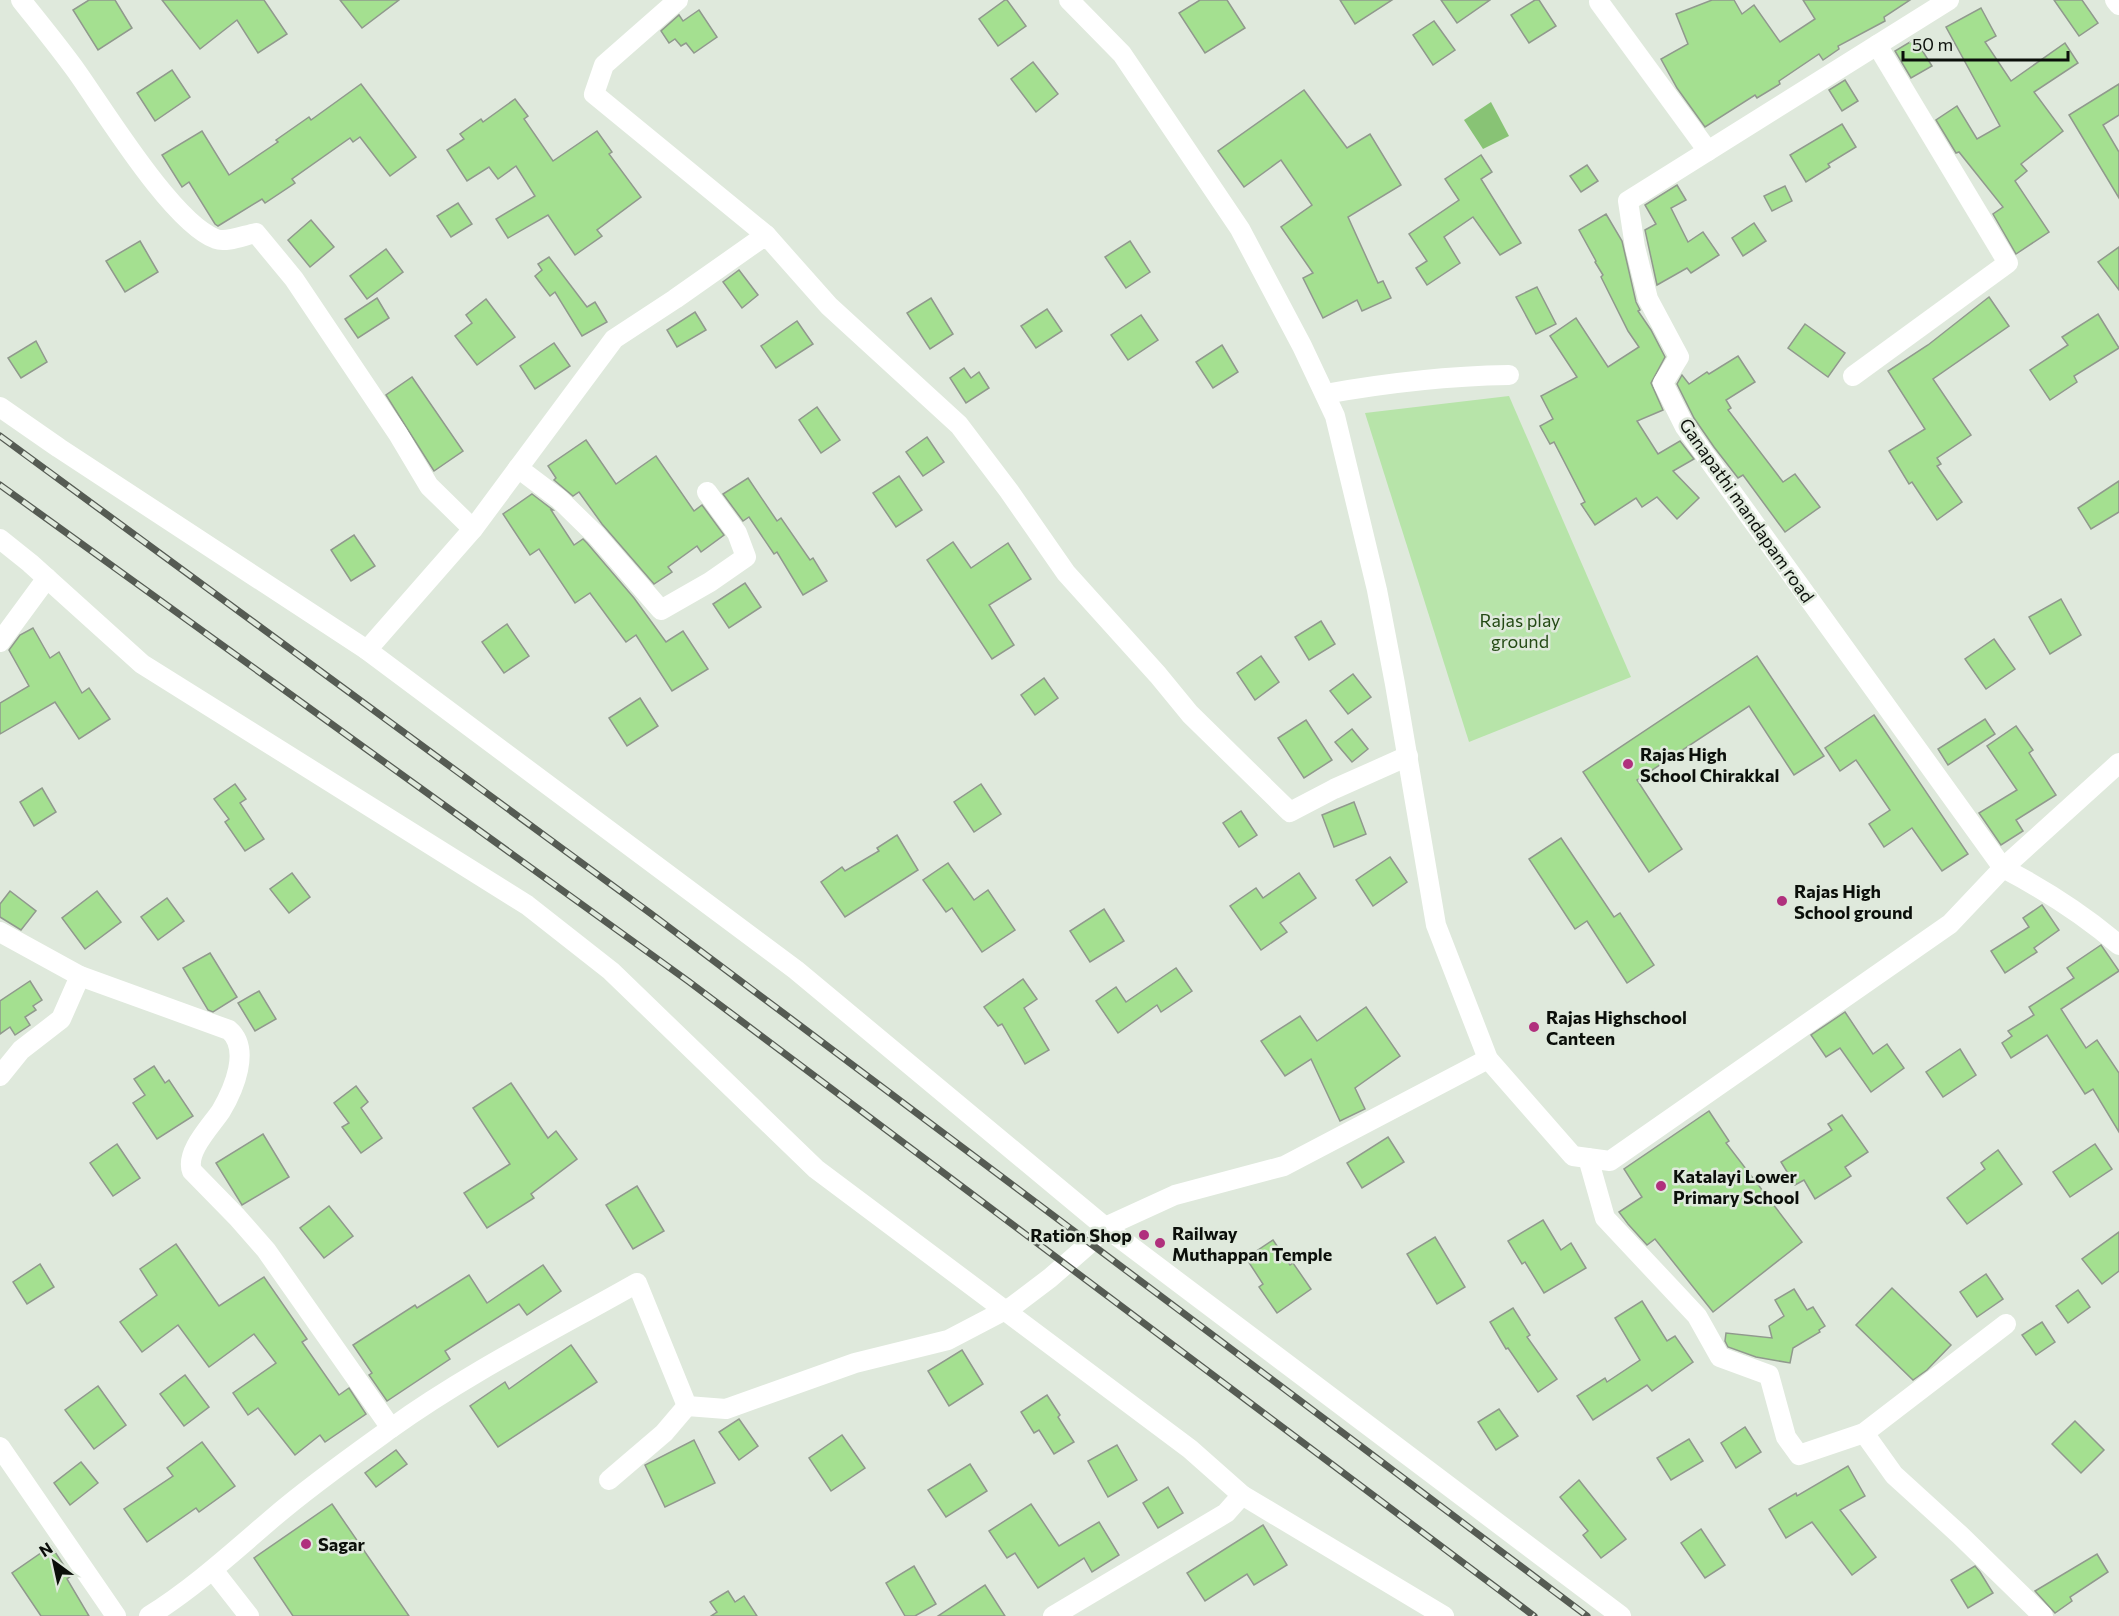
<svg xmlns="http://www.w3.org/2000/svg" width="2119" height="1616" font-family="Commissioner,sans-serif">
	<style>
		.green { fill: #b7e4a9 }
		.water { fill: #88c375 }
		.building { fill: #a4e090; stroke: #90998d; stroke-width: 1.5 }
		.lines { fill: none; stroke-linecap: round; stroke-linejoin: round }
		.minor { stroke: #fff; stroke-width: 20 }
		.rail-casing { stroke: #555b53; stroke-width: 7 }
		.rail { stroke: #dfe9dc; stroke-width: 4.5; stroke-dasharray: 14; stroke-linecap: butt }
		.poi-dot { fill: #b0307d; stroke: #dfe9dc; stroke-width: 2 }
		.labels { text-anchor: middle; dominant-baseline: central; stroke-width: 5; stroke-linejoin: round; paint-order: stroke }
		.street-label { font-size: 18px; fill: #0b0f0a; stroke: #dfe9dc }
		.park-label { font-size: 18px; fill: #244a15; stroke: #dfe9dc }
		.poi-label { font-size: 18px; font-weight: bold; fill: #0b0f0a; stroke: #dfe9dc; text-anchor: start }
	</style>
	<rect width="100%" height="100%" fill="#dfe9dc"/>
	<polygon class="green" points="1509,396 1631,677 1469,742 1365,413"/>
	<polygon class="water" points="1491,102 1509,136 1483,149 1464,120"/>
	<g class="building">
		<polygon points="89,0 115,0 132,28 98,50 73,10"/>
		<polygon points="162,0 264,0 287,34 258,53 237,20 200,49"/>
		<polygon points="340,0 399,0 362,28"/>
		<polygon points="1005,0 1007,0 1026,26 998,46 979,19"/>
		<polygon points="1200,0 1227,0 1245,28 1205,53 1179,13"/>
		<polygon points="1340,0 1392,0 1355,24"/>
		<polygon points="1441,0 1490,0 1457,23"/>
		<polygon points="1535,0 1539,0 1556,26 1529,43 1511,15"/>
		<polygon points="1712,0 1734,0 1742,14 1754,5 1780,42 1815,19 1803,0 1910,0 1884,17 1885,21 1838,46 1839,49 1823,60 1819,54 1779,81 1780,84 1757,98 1755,95 1705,127 1677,88 1661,59 1688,44 1676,14"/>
		<polygon points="2054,0 2082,0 2098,23 2079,36"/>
		<polygon points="1981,8 1996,36 1985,42 2011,81 2065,43 2078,63 2034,92 2063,131 2021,164 2027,171 2015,181 2049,232 2016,254 1993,214 2003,207 1959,152 1956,153 1936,120 1957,106 1977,139 2000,126 1946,27"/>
		<polygon points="699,10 717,37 694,53 686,43 681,46 675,39 669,43 661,31 679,15 683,21"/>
		<polygon points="1434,21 1455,50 1433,65 1413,35"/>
		<polygon points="1915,39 1932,66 1911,78 1895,51"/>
		<polygon points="1033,62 1058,94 1036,112 1011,79"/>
		<polygon points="172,70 190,97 155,121 137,93"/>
		<polygon points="1845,80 1858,101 1842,111 1829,90"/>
		<polygon points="361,84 416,157 390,176 360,137 353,142 350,138 292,179 295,183 265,203 262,199 218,226 215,224 189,182 182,187 162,155 202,131 229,175 278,142 276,140 309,117 311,120"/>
		<polygon points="2119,84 2119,115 2103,125 2119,152 2119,198 2069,115"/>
		<polygon points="1304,90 1347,148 1370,134 1401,185 1348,217 1378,283 1383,281 1391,298 1362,311 1357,300 1323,318 1303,278 1313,273 1281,227 1312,205 1281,160 1244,187 1218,151"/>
		<polygon points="515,99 528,116 524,119 553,161 597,131 612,152 609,154 641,197 597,230 602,236 575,255 548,215 508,238 496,219 535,196 516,166 498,179 489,167 467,181 447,150 464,139 460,134 481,119 483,122"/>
		<polygon points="1842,124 1856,147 1828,164 1830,167 1806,182 1790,155"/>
		<polygon points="1481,155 1492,172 1481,179 1521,243 1500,255 1473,217 1444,237 1460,263 1427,285 1416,268 1427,261 1409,234 1459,200 1445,179"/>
		<polygon points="1587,165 1598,181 1581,192 1570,176"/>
		<polygon points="1677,185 1686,200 1671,208 1688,242 1703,232 1719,255 1691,273 1687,268 1657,285 1645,230 1656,224 1645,205"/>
		<polygon points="1785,186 1792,201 1772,211 1764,196"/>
		<polygon points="458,203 472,224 451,237 437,216"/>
		<polygon points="1606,214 1622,241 1636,302 1640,310 1638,311 1651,330 1665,357 1651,383 1663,410 1637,421 1658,454 1680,441 1694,459 1673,471 1699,498 1677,519 1657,497 1642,507 1636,498 1595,525 1581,504 1585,502 1554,442 1550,444 1540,426 1553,419 1541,396 1577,377 1550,336 1576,318 1608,367 1639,347 1628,331 1601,277 1603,275 1595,262 1596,261 1579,230"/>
		<polygon points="311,220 334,247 310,267 288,240"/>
		<polygon points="1754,223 1766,241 1743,256 1732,238"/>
		<polygon points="140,241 158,272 125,292 106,261"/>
		<polygon points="1130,241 1150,272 1126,288 1105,257"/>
		<polygon points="2119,247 2119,290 2098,262"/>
		<polygon points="386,249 403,272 367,299 350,276"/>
		<polygon points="549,257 587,307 595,302 607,322 582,336 555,292 550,296 535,276 542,270 538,264"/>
		<polygon points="739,270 758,295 742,308 723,282"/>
		<polygon points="1537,287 1556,324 1536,334 1516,297"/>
		<polygon points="1989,297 2009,326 1933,379 1971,435 1937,458 1941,464 1937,466 1962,502 1937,520 1912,482 1909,484 1889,451 1925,429 1888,371 1928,345"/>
		<polygon points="377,298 389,318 358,338 345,319"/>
		<polygon points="931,298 953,334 930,349 907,313"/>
		<polygon points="486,299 515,337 477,365 455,336 472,323 466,315"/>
		<polygon points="1047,309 1062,331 1036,348 1021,326"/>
		<polygon points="695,312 706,330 677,347 667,330"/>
		<polygon points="2098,314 2119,348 2074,376 2077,382 2050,400 2030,370 2068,345 2062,337"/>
		<polygon points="1141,315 1158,340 1128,360 1111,335"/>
		<polygon points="797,321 813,344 776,368 761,346"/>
		<polygon points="1805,324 1845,353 1828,377 1788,348"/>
		<polygon points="36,341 47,362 21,378 8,358"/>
		<polygon points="554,343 570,366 535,389 520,366"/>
		<polygon points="1222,345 1238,372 1213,388 1196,362"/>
		<polygon points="1738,356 1755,382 1726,400 1731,408 1728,410 1783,482 1795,474 1820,507 1785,532 1743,475 1738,478 1714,447 1694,418 1677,384 1682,375 1689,384 1707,372 1709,374"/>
		<polygon points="964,368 971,378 979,372 989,388 966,403 950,378"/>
		<polygon points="412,377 463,451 434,471 386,395"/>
		<polygon points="817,407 840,440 821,453 799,420"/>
		<polygon points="927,437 944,462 923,476 906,452"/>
		<polygon points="586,440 616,484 656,456 694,511 702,505 724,535 701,552 697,546 668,567 672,572 654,584 602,524 579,492 573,496 554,480 556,478 548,466"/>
		<polygon points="899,476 922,510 896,527 873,493"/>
		<polygon points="748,478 777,521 781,518 810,560 813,558 827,581 803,595 777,552 774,554 749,517 743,521 723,494"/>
		<polygon points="2119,481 2119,512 2091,529 2078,508"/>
		<polygon points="532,494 553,510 551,510 574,545 583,539 587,543 634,598 666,642 683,631 708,669 672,691 636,635 626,642 590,593 575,603 539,549 530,555 503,514"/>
		<polygon points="354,535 375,566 351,581 331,550"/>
		<polygon points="953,542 971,568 1008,543 1031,579 989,605 1014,645 992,659 927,560"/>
		<polygon points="745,583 761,607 729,628 713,604"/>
		<polygon points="2061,599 2081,635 2050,654 2029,617"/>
		<polygon points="1321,621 1335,644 1309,660 1295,637"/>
		<polygon points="507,624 529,656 504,673 482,642"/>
		<polygon points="33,628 50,658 59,652 82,693 89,688 110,719 79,739 55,702 0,734 0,703 29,686 9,650 20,635"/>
		<polygon points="1994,639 2015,669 1986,689 1965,659"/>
		<polygon points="1261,656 1279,682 1255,700 1237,673"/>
		<polygon points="1757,656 1824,756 1794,775 1749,706 1637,780 1682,849 1649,872 1583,772"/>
		<polygon points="1353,674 1371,697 1348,714 1330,691"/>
		<polygon points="1044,678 1058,698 1035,715 1021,695"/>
		<polygon points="640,698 658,726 627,746 609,718"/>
		<polygon points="1874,715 1968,854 1942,871 1912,828 1884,847 1869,824 1890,810 1856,760 1840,771 1825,748"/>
		<polygon points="1985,719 1995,734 1948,765 1938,749"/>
		<polygon points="1306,720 1332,760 1304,778 1278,738"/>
		<polygon points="2016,726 2033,750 2029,753 2056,795 2016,820 2023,831 2001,845 1979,813 2017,790 1987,746"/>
		<polygon points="1352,729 1368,749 1352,762 1335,742"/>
		<polygon points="235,784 246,799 240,803 264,839 245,851 225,822 229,819 214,799"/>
		<polygon points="981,784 1001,814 974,832 954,802"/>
		<polygon points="42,788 56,812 34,826 20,802"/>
		<polygon points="1354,802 1366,834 1334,847 1322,815"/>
		<polygon points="1241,811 1257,835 1239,847 1223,823"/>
		<polygon points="897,835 918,870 845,917 821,882 842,867 845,871 879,851 877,848"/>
		<polygon points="1561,838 1614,917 1620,913 1654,965 1627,983 1587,921 1575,929 1529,859"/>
		<polygon points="1390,857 1407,882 1373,906 1356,880"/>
		<polygon points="948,863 974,900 988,890 1015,930 982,952 952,908 946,912 923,880"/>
		<polygon points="292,873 310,897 289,913 270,889"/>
		<polygon points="1299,873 1316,898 1280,923 1287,932 1261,950 1230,906 1256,888 1263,898"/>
		<polygon points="10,891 36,911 21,930 0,917 0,904"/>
		<polygon points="97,891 121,922 85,949 62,918"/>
		<polygon points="167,898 184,921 158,940 141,917"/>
		<polygon points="2042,905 2059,930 2034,948 2037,952 2005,973 1991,951 2029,927 2023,918"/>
		<polygon points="1104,909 1124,941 1090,962 1070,931"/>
		<polygon points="2101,945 2119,971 2061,1009 2086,1048 2097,1040 2119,1073 2119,1132 2093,1089 2085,1094 2047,1035 2011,1058 2002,1043 2012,1036 2008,1031 2034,1015 2029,1007 2074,978 2067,968"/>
		<polygon points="210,953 237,997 213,1012 208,1010 183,968"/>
		<polygon points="1176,968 1192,991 1161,1012 1157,1005 1118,1033 1096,1001 1116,987 1126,1002"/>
		<polygon points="1023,979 1037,999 1024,1008 1049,1050 1025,1064 1002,1024 998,1026 984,1007"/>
		<polygon points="30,981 42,1000 33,1006 36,1010 25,1017 30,1025 15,1035 10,1027 0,1034 0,1001"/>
		<polygon points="259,991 276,1019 255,1031 238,1003"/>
		<polygon points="1366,1007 1400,1056 1355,1088 1365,1109 1340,1121 1311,1059 1285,1076 1261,1041 1300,1016 1317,1041"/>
		<polygon points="1845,1012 1873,1054 1887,1044 1904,1068 1871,1092 1840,1048 1826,1057 1811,1035"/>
		<polygon points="1960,1049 1976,1075 1943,1097 1926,1072"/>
		<polygon points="154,1066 165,1083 169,1080 193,1116 157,1139 133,1103 145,1095 134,1079"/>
		<polygon points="511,1083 548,1138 556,1131 577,1159 531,1194 534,1198 487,1228 464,1193 510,1164 473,1108"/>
		<polygon points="356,1086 368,1102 361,1108 382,1138 361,1153 342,1127 349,1123 334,1103"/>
		<polygon points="1709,1111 1729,1141 1726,1143 1802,1242 1713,1312 1655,1239 1647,1245 1628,1224 1619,1212 1642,1197 1624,1169"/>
		<polygon points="1842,1115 1868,1152 1845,1167 1851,1176 1815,1199 1804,1180 1795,1185 1781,1162 1832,1130 1828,1124"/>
		<polygon points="263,1134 289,1177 242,1205 216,1163"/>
		<polygon points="1388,1137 1404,1162 1362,1188 1347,1163"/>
		<polygon points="117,1144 140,1178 113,1196 90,1163"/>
		<polygon points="2095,1144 2112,1169 2070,1197 2053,1172"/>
		<polygon points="1998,1150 2022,1184 1967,1224 1947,1198 1985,1169 1981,1163"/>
		<polygon points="637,1186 664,1231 633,1249 606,1205"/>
		<polygon points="329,1206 353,1236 324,1258 300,1228"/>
		<polygon points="1543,1220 1561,1250 1571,1243 1586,1268 1544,1293 1525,1262 1522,1264 1508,1241"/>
		<polygon points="2119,1232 2119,1271 2102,1284 2082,1259"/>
		<polygon points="1435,1237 1465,1287 1437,1304 1407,1254"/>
		<polygon points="1273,1240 1290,1265 1293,1263 1311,1289 1277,1313 1259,1287 1263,1284 1246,1258"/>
		<polygon points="176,1244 219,1306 264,1277 307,1339 302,1342 339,1395 349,1388 366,1414 325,1442 320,1435 295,1455 258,1408 248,1415 233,1393 276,1363 254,1334 209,1367 178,1325 142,1352 120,1322 157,1295 140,1269"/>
		<polygon points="40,1264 54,1287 27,1304 13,1282"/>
		<polygon points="543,1265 561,1291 527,1315 519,1304 445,1351 450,1359 387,1401 369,1375 372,1373 353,1345 415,1305 417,1308 469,1275 487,1303"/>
		<polygon points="1986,1274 2003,1299 1977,1317 1960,1292"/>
		<polygon points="1892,1288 1951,1345 1927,1370 1913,1380 1856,1325"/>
		<polygon points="1794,1289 1807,1310 1813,1307 1825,1326 1819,1330 1820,1332 1793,1348 1790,1363 1756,1357 1728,1347 1725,1341 1726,1333 1772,1338 1769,1326 1784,1316 1775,1300"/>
		<polygon points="2078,1290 2090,1307 2068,1323 2056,1306"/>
		<polygon points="1642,1301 1667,1341 1675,1336 1693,1362 1652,1391 1647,1385 1593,1420 1577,1396 1605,1378 1607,1382 1640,1360 1615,1318"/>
		<polygon points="1513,1308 1530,1335 1527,1337 1557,1379 1538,1392 1508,1348 1506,1349 1490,1322"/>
		<polygon points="2042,1322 2055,1342 2036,1355 2022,1335"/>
		<polygon points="571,1345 597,1382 498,1447 470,1406 505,1382 509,1389"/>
		<polygon points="962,1350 983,1384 949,1406 928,1371"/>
		<polygon points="185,1375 209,1407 184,1426 160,1394"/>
		<polygon points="98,1386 126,1425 94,1449 65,1410"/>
		<polygon points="1047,1395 1060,1415 1058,1417 1074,1442 1054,1454 1039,1430 1034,1433 1021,1412"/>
		<polygon points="1499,1409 1518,1436 1496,1450 1478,1422"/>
		<polygon points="739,1419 758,1446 739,1460 719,1432"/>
		<polygon points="2075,1421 2104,1450 2081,1473 2052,1444"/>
		<polygon points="1745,1427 1761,1452 1736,1468 1721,1443"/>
		<polygon points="842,1435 865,1468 831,1491 809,1458"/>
		<polygon points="1689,1439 1703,1461 1671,1480 1657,1458"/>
		<polygon points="694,1440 715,1483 665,1507 645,1465"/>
		<polygon points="202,1442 235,1486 199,1512 196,1508 147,1542 124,1509 173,1476 167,1468"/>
		<polygon points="1117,1445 1137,1480 1108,1497 1088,1461"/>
		<polygon points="396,1450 407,1464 376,1487 365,1473"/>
		<polygon points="81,1462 98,1483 70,1505 54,1483"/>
		<polygon points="970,1464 987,1491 946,1517 928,1490"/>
		<polygon points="1848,1466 1865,1496 1840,1510 1876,1557 1852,1575 1812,1522 1786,1538 1769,1509 1796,1493 1797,1496"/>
		<polygon points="1579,1480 1626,1539 1601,1558 1583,1535 1588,1531 1560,1497"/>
		<polygon points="1168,1487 1183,1513 1158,1528 1143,1503"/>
		<polygon points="332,1504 409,1616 293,1616 254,1558"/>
		<polygon points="1031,1504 1059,1546 1099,1522 1119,1555 1092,1572 1084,1558 1038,1588 1015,1553 1007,1558 989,1531"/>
		<polygon points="1263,1525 1287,1565 1254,1585 1247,1574 1205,1601 1187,1573"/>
		<polygon points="1701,1529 1725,1565 1705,1578 1681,1543"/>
		<polygon points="51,1546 71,1576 67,1579 89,1616 41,1616 12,1573"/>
		<polygon points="2097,1554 2108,1572 2070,1597 2072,1601 2055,1613 2035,1591"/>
		<polygon points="914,1566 936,1604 915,1616 905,1616 886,1583"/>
		<polygon points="1975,1566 1980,1572 1993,1593 1968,1608 1951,1580"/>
		<polygon points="985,1585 1005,1616 938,1616"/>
		<polygon points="728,1591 735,1602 744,1596 757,1616 711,1616 717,1612 710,1602"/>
	</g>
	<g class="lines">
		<g class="minor">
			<path d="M21 0C40 24 59 47 77 72 106 113 173 223 216 239 226 243 245 235 256 233L294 279 398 434 429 486 473 529 367 650"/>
			<polyline points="678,0 604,65 594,94 766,235"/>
			<polyline points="1069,0 1122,54 1240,229 1302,346 1335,416 1377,590 1395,684 1436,925 1488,1059 1573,1156 1610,1161 1950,924 2003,868 2119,763"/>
			<path d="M1949 0 1628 201 1635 247 1648 299 1679 357 1663 383 1685 427 2003 868C2045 890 2083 914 2119 945"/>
			<polyline points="2115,0 2119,5"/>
			<polyline points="1599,2 1708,151"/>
			<polyline points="1853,376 2008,263 1877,45"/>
			<path d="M1325 394C1386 383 1447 376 1509 375"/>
			<polyline points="0,407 59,448 367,650 796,970 1105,1227 1621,1616"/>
			<polyline points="518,468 559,499 596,535 661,610 710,582 746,557 737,533 707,492"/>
			<polyline points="473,529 614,339 675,299 766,235 829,306 959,425 1009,491 1066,573 1158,675 1190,714 1290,812 1334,789 1408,756"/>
			<polyline points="0,539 30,563 142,664 527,905 611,971 816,1169 1190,1449 1242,1495 1444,1616"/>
			<polyline points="0,642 47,578"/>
			<path d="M0 932 80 976 229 1030C251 1049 234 1089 221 1111 211 1126 185 1152 192 1171L237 1217 266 1250 391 1428"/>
			<polyline points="0,1076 21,1050 61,1019 80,976"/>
			<polyline points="1588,1158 1605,1218 1697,1316 1720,1357 1769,1375 1786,1437 1799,1455 1864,1433 2006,1324"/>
			<polyline points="1864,1433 1894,1475 1960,1535 2043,1616"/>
			<polyline points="0,1447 116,1616"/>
			<polyline points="609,1480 664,1433 687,1406"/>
			<polyline points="213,1570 249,1616"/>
			<path d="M149 1616C194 1588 233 1552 274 1517 310 1486 351 1457 390 1429 468 1373 554 1330 637 1283L687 1406 726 1409 855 1363 948 1340 1013 1306 1050 1278 1089 1244 1105 1227 1175 1195 1284 1166 1488 1059"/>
			<polyline points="1053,1616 1226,1513 1242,1495"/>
		</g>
		<defs>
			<g id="rail">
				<polyline points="0,436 650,913 1587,1616"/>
				<polyline points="0,485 688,981 1534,1616"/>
			</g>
		</defs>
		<use href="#rail" class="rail-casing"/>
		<use href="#rail" class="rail"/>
	</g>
	<g class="poi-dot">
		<circle cx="1628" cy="764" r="6"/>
		<circle cx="1782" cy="901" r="6"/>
		<circle cx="1534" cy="1027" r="6"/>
		<circle cx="1661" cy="1186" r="6"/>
		<circle cx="1144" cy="1235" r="6"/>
		<circle cx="1160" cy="1243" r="6"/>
		<circle cx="306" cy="1544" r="6"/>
	</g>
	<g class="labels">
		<g class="street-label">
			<text transform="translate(1747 510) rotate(55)">Ganapathi mandapam road</text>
		</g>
		<g class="park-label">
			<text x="1520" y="620">Rajas play<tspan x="1520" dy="21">ground</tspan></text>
		</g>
		<g class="poi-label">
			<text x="1640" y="754">Rajas High<tspan x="1640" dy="21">School Chirakkal</tspan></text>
			<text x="1794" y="891">Rajas High<tspan x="1794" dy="21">School ground</tspan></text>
			<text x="1546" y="1017">Rajas Highschool<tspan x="1546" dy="21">Canteen</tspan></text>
			<text x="1673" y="1176">Katalayi Lower<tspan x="1673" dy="21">Primary School</tspan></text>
			<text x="1172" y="1233">Railway<tspan x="1172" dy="21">Muthappan Temple</tspan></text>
			<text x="1132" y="1235" text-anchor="end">Ration Shop</text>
			<text x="318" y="1544">Sagar</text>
		</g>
	</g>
	<g transform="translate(54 1562) rotate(327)" stroke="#dfe9dc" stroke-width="4.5" paint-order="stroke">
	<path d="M0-4.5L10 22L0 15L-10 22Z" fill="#0b0f0a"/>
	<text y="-9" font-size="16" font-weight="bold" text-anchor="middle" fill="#0b0f0a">N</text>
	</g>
	<path d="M1903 51v9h165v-9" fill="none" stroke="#0b0f0a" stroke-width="3"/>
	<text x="1912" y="51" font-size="18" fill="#0b0f0a" stroke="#dfe9dc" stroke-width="4.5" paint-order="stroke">50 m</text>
</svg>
